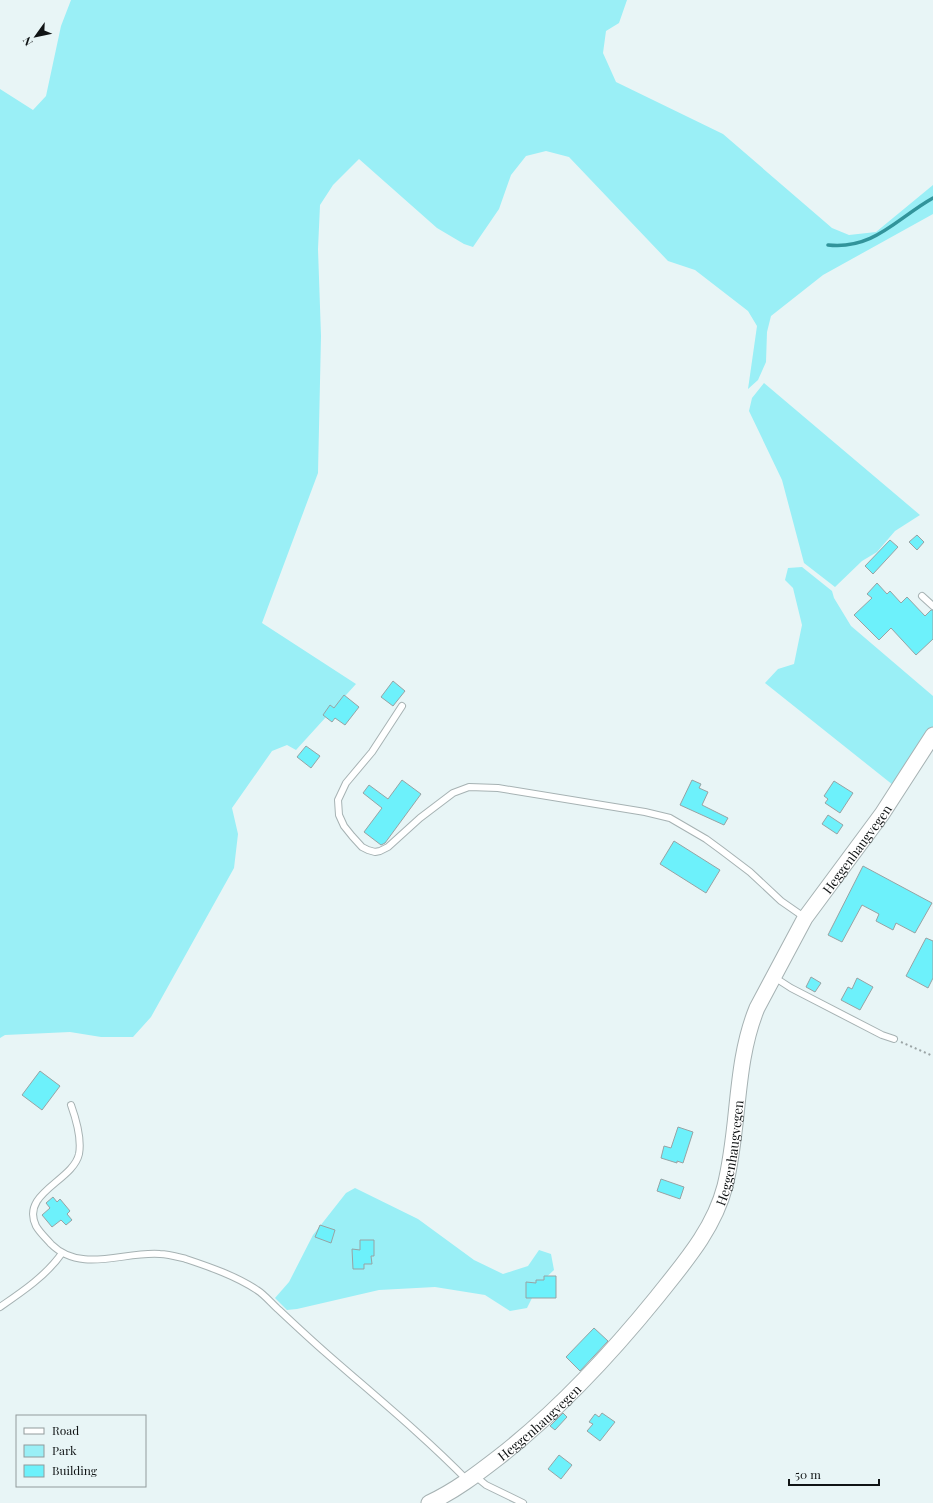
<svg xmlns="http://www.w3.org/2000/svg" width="933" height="1503" font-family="'Playfair Display',serif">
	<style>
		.green { fill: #9aeff6 }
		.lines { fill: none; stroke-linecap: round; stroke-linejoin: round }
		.stream { stroke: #31949b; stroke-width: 3.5 }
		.building { fill: #6df1fb; stroke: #97a3a4 }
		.service-casing { stroke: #a6b2b3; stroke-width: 8 }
		.tertiary-casing { stroke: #a6b2b3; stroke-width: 17 }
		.path { stroke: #9ba5a6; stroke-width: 2; stroke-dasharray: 2 3; stroke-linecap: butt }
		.service { stroke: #fff; stroke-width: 6 }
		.tertiary { stroke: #fff; stroke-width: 15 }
		.labels { text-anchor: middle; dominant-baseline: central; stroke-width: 4; stroke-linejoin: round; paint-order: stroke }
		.street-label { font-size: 13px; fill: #101415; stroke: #e8f5f6 }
	</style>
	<rect width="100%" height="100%" fill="#e8f5f6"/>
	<g class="green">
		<polygon points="71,0 627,0 619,23 606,31 603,53 616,82 723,134 832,228 849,235 876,232 933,185 933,214 823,275 771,316 767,332 766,362 758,380 748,389 757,326 748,311 695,270 668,261 569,157 546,151 526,156 511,175 499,209 473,247 464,244 437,228 359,159 333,185 320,205 318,249 321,336 318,473 262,623 356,684 296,750 287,745 272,751 232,808 238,834 234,868 151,1017 133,1037 101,1037 70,1032 5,1035 0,1038 0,89 33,110 46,96 61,26"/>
		<polygon points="764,383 920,515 895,531 877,552 862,561 835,587 804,563 782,480 749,411 752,398"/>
		<polygon points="802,567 832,591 834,598 851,626 933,696 933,727 900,780 893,785 765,683 778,669 794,664 802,625 793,588 785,580 788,568"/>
		<polygon points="355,1188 418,1219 474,1260 503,1274 528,1266 539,1250 551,1254 554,1270 539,1284 527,1308 510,1311 485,1295 435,1287 379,1290 297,1309 287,1310 275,1298 289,1282 313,1235 346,1193"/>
	</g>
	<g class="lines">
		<path class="stream" d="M828 245C874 250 897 218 933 198"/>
	</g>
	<g class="building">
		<polygon points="917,535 924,542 917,550 909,542"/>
		<polygon points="890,540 898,547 873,574 865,566"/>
		<polygon points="877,583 887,594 890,591 901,603 907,597 925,616 931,610 933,610 933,639 916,655 891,628 879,640 854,615 872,598 867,594"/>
		<polygon points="393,681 405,691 393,706 381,697"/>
		<polygon points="344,695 359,707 345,725 335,718 332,722 323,715 330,705 334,708"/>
		<polygon points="306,746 320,756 311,768 297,757"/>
		<polygon points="402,780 421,794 385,843 381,845 364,832 382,808 363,793 369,785 388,799"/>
		<polygon points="692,780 701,784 699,788 708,792 702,805 728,818 724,825 680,805"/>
		<polygon points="834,781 853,793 840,813 825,803 828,799 824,796"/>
		<polygon points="828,815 843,825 837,834 822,824"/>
		<polygon points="674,841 720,870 706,893 660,864"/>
		<polygon points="863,866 932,903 915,933 896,923 893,930 876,921 879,914 862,905 842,942 828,935"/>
		<polygon points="926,938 933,941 933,978 928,988 906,976"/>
		<polygon points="811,977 821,983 815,992 806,987"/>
		<polygon points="857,978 873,987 860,1010 841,1000 848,987 852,989"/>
		<polygon points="40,1071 60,1086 42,1110 22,1095"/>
		<polygon points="678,1127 693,1132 683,1163 677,1161 677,1163 661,1158 664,1146 671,1148"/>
		<polygon points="661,1179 684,1187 680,1199 657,1191"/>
		<polygon points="53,1197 57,1202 60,1199 70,1211 67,1214 72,1220 66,1225 61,1220 52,1227 42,1215 50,1208 46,1203"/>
		<polygon points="320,1225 335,1230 331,1243 315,1237"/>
		<polygon points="360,1240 374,1240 374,1256 371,1256 372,1264 364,1264 364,1269 353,1269 352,1249 360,1250"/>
		<polygon points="544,1276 556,1276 556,1298 526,1298 526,1282 536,1283 536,1280 544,1280"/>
		<polygon points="594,1328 608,1341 580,1371 566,1357"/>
		<polygon points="563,1413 567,1417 555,1430 550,1426"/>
		<polygon points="602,1413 615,1422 600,1441 587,1431 593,1424 589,1422 595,1414 599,1417"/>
		<polygon points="559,1455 572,1465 561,1479 548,1469"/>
	</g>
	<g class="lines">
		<defs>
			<g id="service">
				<polyline points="922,596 933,606"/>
				<polyline points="402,706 372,752 346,783 338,800 339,815 344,826 352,836 362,847 368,850 375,852 380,851 388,847 420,818 453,793 469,787 498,788 645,812 670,818 706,839 721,850 750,872 781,901 804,917"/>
				<polyline points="774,977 791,988 882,1035 894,1039"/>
				<path d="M71 1105C76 1119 82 1138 79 1154 73 1181 20 1193 36 1226 40 1233 46 1238 51 1244 81 1274 124 1251 160 1254 168 1254 178 1257 186 1259 210 1267 236 1276 257 1290 265 1295 272 1304 279 1310 295 1325 310 1339 326 1353 374 1395 423 1435 468 1481"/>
				<path d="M0 1307C22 1292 47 1275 62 1253"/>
				<polyline points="475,1476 486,1485 523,1503"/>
			</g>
			<g id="tertiary">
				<path id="s1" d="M429 1503C455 1491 477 1474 499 1457 559 1410 610 1355 657 1297 684 1263 714 1229 725 1186 740 1127 734 1064 757 1008L805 918 882 814 933 735"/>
			</g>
		</defs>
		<use href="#service" class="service-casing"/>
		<use href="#tertiary" class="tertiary-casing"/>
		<polyline class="path" points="901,1042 933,1056"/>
		<use href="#service" class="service"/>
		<use href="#tertiary" class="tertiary"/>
	</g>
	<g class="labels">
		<g class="street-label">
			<text stroke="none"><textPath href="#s1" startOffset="810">Heggenhaugvegen</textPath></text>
			<text stroke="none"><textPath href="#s1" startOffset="474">Heggenhaugvegen</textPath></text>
			<text stroke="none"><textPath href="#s1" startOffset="137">Heggenhaugvegen</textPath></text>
		</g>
	</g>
	<rect x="16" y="1415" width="130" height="72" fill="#e8f5f6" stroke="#929b9c"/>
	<rect x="24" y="1428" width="20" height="6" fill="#ffffff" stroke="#929b9c"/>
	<text x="52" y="1435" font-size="12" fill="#101415">Road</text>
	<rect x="24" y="1445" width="20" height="12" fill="#9aeff6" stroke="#929b9c"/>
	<text x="52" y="1455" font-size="12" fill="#101415">Park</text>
	<rect x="24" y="1465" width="20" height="12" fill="#6df1fb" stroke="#929b9c"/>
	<text x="52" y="1475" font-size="12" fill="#101415">Building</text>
	<g transform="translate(36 36) rotate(237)" stroke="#e8f5f6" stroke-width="3" paint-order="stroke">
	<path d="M0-3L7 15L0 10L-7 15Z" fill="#101415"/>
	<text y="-6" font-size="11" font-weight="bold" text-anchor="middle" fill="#101415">N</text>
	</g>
	<path d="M789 1479v6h90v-6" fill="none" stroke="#101415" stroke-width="2"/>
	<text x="795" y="1479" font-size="12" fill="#101415" stroke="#e8f5f6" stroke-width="3" paint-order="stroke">50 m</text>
</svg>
